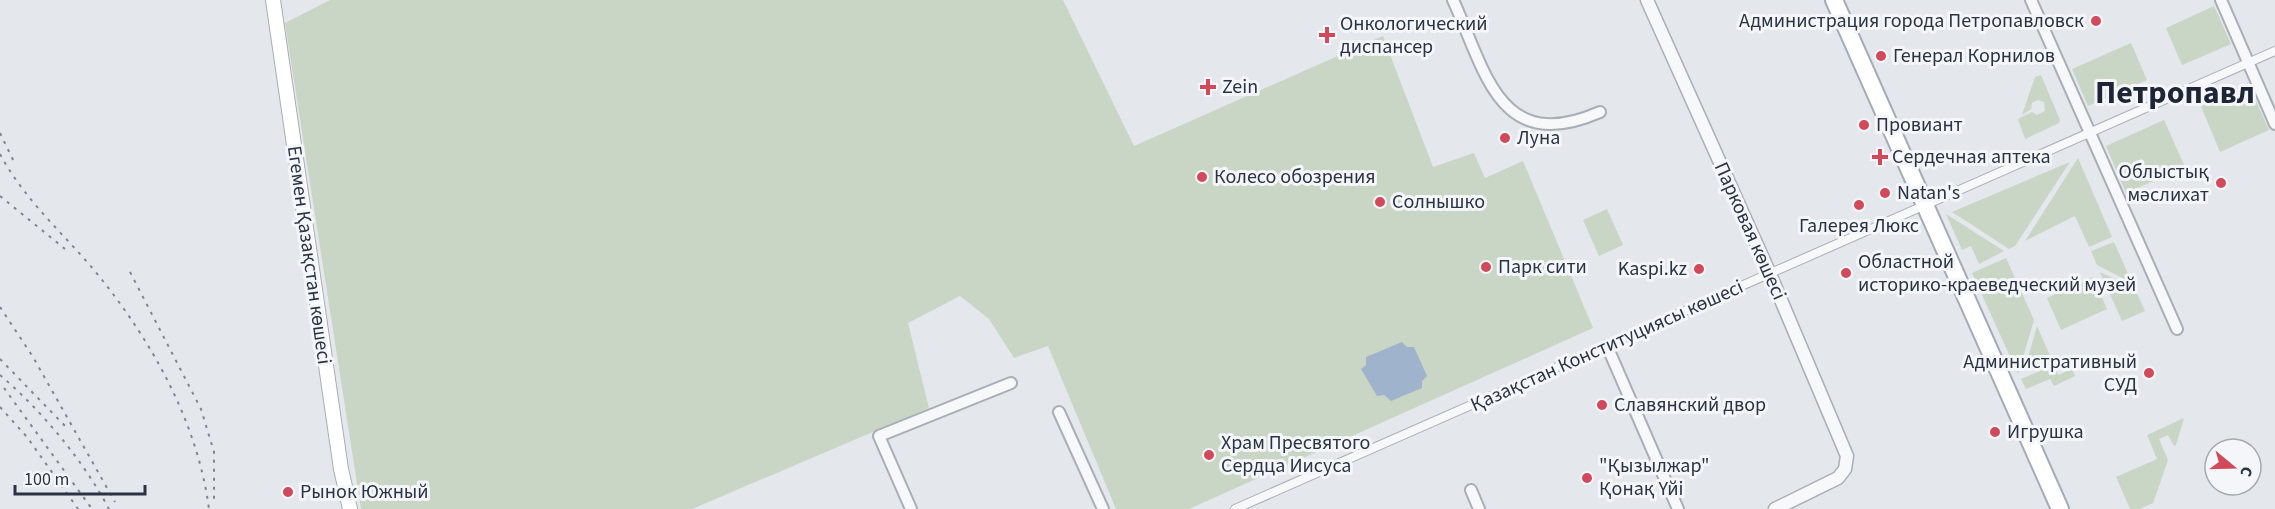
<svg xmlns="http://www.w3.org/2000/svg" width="2275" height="509" font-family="'Source Sans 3',sans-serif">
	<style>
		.green { fill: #c9d6c5 }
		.water { fill: #9fb4cc }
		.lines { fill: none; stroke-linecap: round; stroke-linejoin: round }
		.pedestrian-casing { stroke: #a9aeb7; stroke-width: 10 }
		.minor-casing { stroke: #a9aeb7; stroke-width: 14 }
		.tertiary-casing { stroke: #a9aeb7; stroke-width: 15 }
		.secondary-casing { stroke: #a9aeb7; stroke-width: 16 }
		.primary-casing { stroke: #a3abb8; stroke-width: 20 }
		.pedestrian { stroke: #f7f8fa; stroke-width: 8 }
		.minor { stroke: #f7f8fa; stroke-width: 10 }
		.tertiary { stroke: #f7f8fa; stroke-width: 12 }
		.secondary { stroke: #fff; stroke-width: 14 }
		.primary { stroke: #fff; stroke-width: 16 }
		.rail { stroke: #7d8696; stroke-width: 2; stroke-dasharray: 3 6; stroke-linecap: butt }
		.poi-dot { fill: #d1495b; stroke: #f4f6f9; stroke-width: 2 }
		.labels { text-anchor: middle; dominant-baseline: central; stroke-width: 6; stroke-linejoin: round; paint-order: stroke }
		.poi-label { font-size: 20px; fill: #2b3445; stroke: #f4f6f9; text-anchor: start }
		.street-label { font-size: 20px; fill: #2b3445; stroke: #f4f6f9 }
		.town-label { font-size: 32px; font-weight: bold; fill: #1d2536; stroke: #f4f6f9 }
	</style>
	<rect width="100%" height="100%" fill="#e4e7ec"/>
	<g class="green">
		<polygon points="330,0 1063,0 1134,146 1383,36 1433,167 1474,153 1485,178 1523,161 1593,328 1189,509 1116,509 1048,346 1014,358 989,319 960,296 908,323 929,408 692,509 361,509 285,23"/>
		<polygon points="2214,6 2231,44 2182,65 2166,28"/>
		<polygon points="2131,43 2147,80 2088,106 2072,69"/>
		<polygon points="2041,75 2060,120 2059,123 2025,139 2018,119 2032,112 2037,115 2045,111 2044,102 2038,100 2032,103 2031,109 2022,115 2035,77"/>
		<polygon points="2248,83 2269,130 2220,152 2200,104"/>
		<polygon points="2164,120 2185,167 2126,193 2106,146"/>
		<polygon points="2078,158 2112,237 2089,247 2075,216 2025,241"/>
		<polygon points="2070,162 2015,246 2009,249 1952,212"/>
		<polygon points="1607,209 1623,245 1599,256 1583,220"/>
		<polygon points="1946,214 2004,251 1979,264 1971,246 1962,250"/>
		<polygon points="2114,242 2132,283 2097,265 2091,251"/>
		<polygon points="2006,258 2034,320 2018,374 1972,273"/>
		<polygon points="2100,272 2135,289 2145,311 2122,321"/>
		<polygon points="2093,277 2107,309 2061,330 2047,298"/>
		<polygon points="2037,326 2052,360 2024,371"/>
		<polygon points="2054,365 2058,375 2072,369 2075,376 2054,386 2050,379 2026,389 2021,379"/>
		<polygon points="2184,418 2176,445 2174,446 2168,435 2159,439 2168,460 2153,503 2140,509 2130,509 2116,477 2157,459 2147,435"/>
	</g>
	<polygon class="water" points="1402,342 1407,347 1414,347 1427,376 1422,381 1422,388 1391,401 1384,395 1377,396 1361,369 1366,365 1366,357"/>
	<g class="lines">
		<defs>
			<polyline id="pedestrian" points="1235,509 2275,51"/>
			<g id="minor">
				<path d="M1453 0C1486 72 1499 156 1600 112"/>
				<polyline points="2031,0 2177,329"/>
				<polyline points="2221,0 2275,124"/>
				<polyline points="1607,346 1678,509"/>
				<polyline points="1059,412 1103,509"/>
				<polyline points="1471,490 1479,509"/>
				<polyline points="911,509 879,436 1011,383"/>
			</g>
			<polyline id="tertiary" points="1647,0 1770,274 1847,456 1845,469 1838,478 1775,509"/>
			<polyline id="secondary" points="273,0 341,469 350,509"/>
			<polyline id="primary" points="1834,0 2060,509"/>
		</defs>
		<use href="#pedestrian" class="pedestrian-casing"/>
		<use href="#minor" class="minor-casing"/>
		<use href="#tertiary" class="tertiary-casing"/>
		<use href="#secondary" class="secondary-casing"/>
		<use href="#primary" class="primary-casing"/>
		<use href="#pedestrian" class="pedestrian"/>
		<use href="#minor" class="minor"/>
		<use href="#tertiary" class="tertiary"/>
		<use href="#secondary" class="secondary"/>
		<use href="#primary" class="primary"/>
		<g class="rail">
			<polyline points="0,133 15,164"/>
			<path d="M0 154C26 203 69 238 103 281 155 347 198 425 209 509"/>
			<polyline points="0,196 65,249"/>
			<polyline points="130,272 201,409 214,452 214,503"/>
			<polyline points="0,307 33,357 115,502"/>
			<polyline points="0,359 67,428"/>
			<path d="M0 375C42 411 83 460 109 509"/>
			<polyline points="4,388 92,509"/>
			<polyline points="0,407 27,437 78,509"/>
		</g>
	</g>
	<g class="poi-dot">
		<circle cx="2096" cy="21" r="6"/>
		<path d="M1324 26h6v6h6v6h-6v6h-6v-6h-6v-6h6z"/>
		<circle cx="1881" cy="56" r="6"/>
		<path d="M1205 78h6v6h6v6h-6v6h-6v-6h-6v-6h6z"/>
		<circle cx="1864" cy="125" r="6"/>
		<circle cx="1505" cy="138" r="6"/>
		<path d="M1877 148h6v6h6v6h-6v6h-6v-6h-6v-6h6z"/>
		<circle cx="1202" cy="177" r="6"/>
		<circle cx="2221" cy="183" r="6"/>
		<circle cx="1885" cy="193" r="6"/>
		<circle cx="1380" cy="202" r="6"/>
		<circle cx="1859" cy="205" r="6"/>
		<circle cx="1486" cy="267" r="6"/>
		<circle cx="1699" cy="269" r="6"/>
		<circle cx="1846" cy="273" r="6"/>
		<circle cx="2149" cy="373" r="6"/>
		<circle cx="1602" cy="405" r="6"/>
		<circle cx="1995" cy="432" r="6"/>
		<circle cx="1209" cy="455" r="6"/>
		<circle cx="1587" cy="478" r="6"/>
		<circle cx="288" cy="492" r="6"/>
	</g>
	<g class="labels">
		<g class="poi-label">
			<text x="2084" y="21" text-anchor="end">Администрация города Петропавловск</text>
			<text x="1340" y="24">Онкологический<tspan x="1340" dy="23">диспансер</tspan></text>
			<text x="1893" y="56">Генерал Корнилов</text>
			<text x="1222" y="87">Zein</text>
			<text x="1876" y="125">Провиант</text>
			<text x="1517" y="138">Луна</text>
			<text x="1892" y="157">Сердечная аптека</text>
			<text x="2209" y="172" text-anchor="end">Облыстық<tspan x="2209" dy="23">мәслихат</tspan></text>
			<text x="1214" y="177">Колесо обозрения</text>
			<text x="1897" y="193">Natan's</text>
			<text x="1392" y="202">Солнышко</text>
			<text x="1859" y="226" text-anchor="middle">Галерея Люкс</text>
			<text x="1858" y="262">Oбластной<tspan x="1858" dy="23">историко-краеведческий музей</tspan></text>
			<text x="1498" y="267">Парк сити</text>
			<text x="1687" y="269" text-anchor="end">Kaspi.kz</text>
			<text x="2137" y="362" text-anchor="end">Административный<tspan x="2137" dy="23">СУД</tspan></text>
			<text x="1614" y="405">Славянский двор</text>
			<text x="2007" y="432">Игрушка</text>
			<text x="1221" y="443">Храм Пресвятого<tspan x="1221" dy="23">Сердца Иисуса</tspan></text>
			<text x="1599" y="466">"Қызылжар"<tspan x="1599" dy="23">Қонақ Үйі</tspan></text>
			<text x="300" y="492">Рынок Южный</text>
		</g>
		<g class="street-label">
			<text transform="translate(1750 231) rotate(66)">Парковая көшесі</text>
			<text transform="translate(309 255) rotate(82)">Егемен Қазақстан көшесі</text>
			<text transform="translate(1607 346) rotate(-24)">Қазақстан Конституциясы көшесі</text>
		</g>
		<g class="town-label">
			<text x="2175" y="93">Петропавл</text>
		</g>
	</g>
	<g transform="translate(2233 467) rotate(109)"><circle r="28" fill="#f4f6f9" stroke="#a4a8b1" stroke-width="1.5"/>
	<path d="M0-4.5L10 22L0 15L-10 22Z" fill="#d1495b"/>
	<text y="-9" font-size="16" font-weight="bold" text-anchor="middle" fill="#2b3445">С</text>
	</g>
	<path d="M15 485v9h130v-9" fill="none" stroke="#2b3445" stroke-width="3"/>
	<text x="24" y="485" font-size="18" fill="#2b3445" stroke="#f4f6f9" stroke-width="4.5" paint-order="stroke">100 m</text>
</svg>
